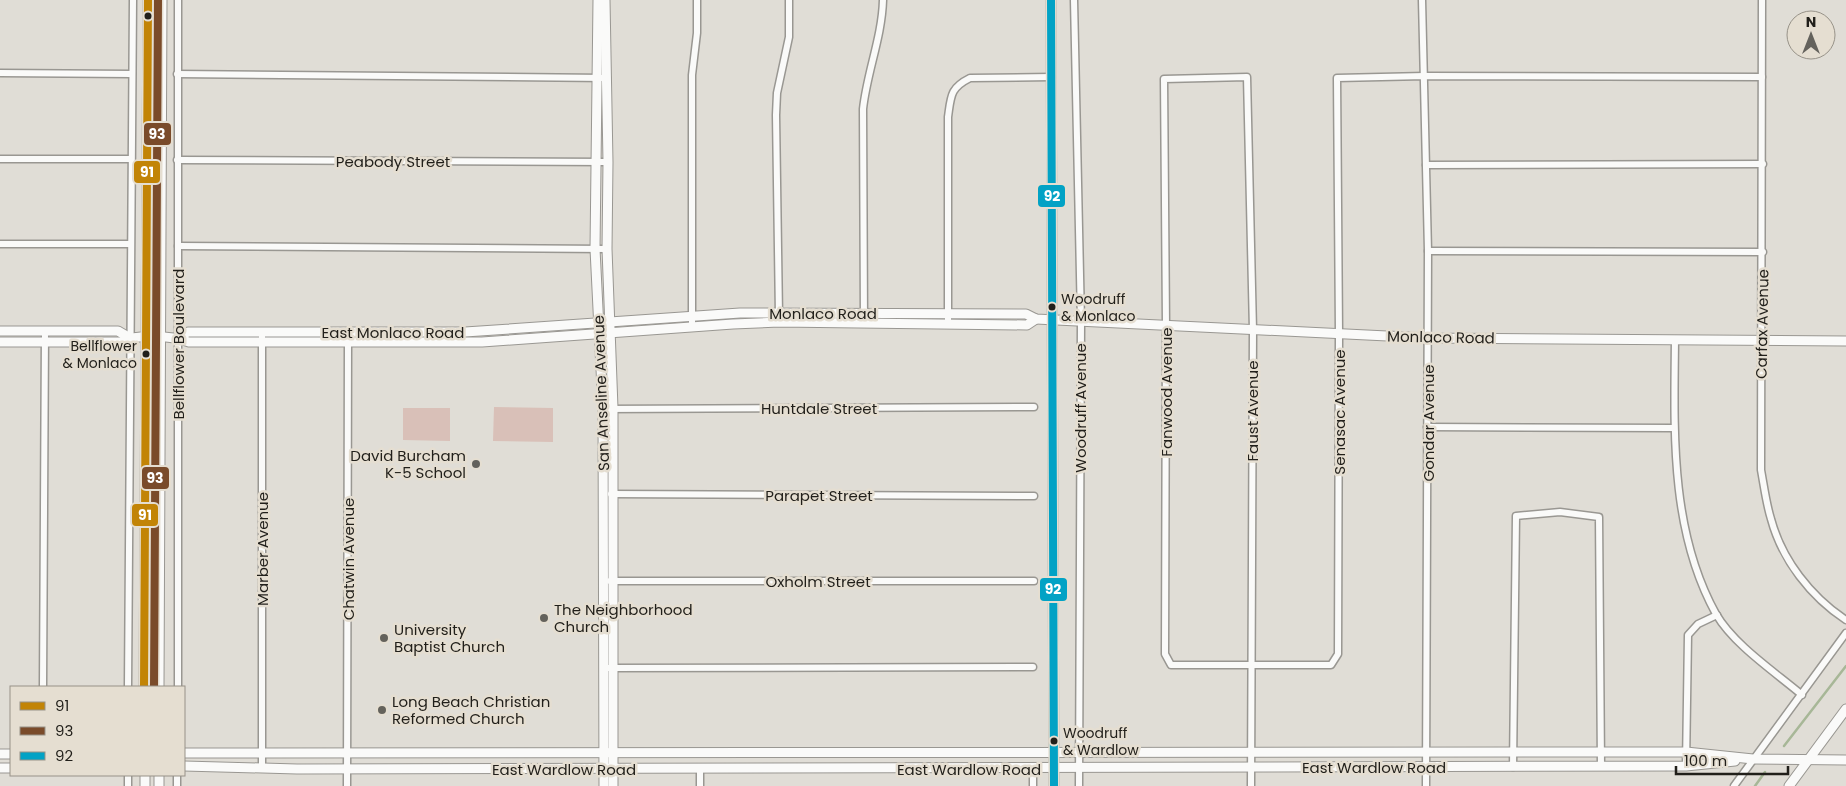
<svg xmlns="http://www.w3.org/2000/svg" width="1846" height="786" font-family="Poppins,sans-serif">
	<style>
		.green { fill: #d9c0b8 }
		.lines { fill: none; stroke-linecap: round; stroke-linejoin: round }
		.stream { stroke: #a7b797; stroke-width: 2.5 }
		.street-casing { stroke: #999792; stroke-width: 9 }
		.secondary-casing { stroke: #999792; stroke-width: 11 }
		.street { stroke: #fafaf9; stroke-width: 6 }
		.secondary { stroke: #fafaf9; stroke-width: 9 }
		.bus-1-casing { stroke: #e5ded1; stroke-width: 11 }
		.bus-2-casing { stroke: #e5ded1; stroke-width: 11 }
		.bus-3-casing { stroke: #e5ded1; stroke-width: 11 }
		.bus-1 { stroke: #c28406; stroke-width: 8 }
		.bus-2 { stroke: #7a4b2a; stroke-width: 8 }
		.bus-3 { stroke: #02a2c5; stroke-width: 8 }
		.bus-dot { fill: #211f1a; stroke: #e5ded1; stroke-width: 2 }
		.poi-dot { fill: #64625c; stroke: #e5ded1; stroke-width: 2 }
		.labels { text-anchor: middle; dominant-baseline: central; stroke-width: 5; stroke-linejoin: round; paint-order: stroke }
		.bus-label { font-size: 14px; fill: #211f1a; stroke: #e5ded1; text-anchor: start }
		.street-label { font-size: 15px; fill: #211f1a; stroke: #e5ded1 }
		.poi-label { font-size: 15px; fill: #211f1a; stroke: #e5ded1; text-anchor: start }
		.line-badge { stroke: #e5ded1; stroke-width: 2 }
		.badge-label { font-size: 14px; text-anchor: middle; font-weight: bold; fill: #fff }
	</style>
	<rect width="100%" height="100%" fill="#e0ddd6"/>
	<g class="green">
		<polygon points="494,407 553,408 553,442 493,441"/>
		<polygon points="403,408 450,408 450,441 403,440"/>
	</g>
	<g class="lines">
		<g class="stream">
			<polyline points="1784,746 1846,666"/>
			<polyline points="1755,786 1765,772"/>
		</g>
		<defs>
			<g id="street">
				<polyline points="1074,0 1081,321 1079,786"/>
				<polyline points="1422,0 1428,251 1426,786"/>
				<path d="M1762 0 1761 470C1764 486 1766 503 1771 519 1782 560 1811 597 1846 620"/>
				<polyline points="0,73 132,74"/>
				<polyline points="177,74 607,78"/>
				<polyline points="0,159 131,159"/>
				<polyline points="177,160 608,162"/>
				<polyline points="1426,165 1763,164"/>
				<polyline points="0,244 130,244"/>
				<polyline points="178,246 607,249"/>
				<polyline points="1428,251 1763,252"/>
				<polyline points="779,316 776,115 777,93 789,37 789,0"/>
				<path d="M864 323 863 109C867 72 882 37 883 0"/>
				<path d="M948 324V117C951 96 950 88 970 78L1052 77"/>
				<polyline points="692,326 692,75 697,33 697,0"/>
				<polyline points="262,332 262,767"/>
				<path d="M1675 340C1674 432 1670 531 1716 614 1734 645 1775 672 1802 695"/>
				<polyline points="603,409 1034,407"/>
				<polyline points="1427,427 1673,428"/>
				<polyline points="611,494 1034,496"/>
				<polyline points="610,581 1034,581"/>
				<polyline points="604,668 1033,667"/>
				<polyline points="43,687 45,331"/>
				<polyline points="128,687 133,0"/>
				<polyline points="178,687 178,0"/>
				<polyline points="1686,766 1688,635 1698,624 1717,615"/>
				<polyline points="1513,767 1516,516 1560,512 1599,517 1601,766"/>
				<polyline points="1033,769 1033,786"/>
				<polyline points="128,775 128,786"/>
				<polyline points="177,786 177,775"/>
				<polyline points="347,786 348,340"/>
				<polyline points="700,786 700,770"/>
				<polyline points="1251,786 1253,330 1247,77 1164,79 1166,325 1165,654 1171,665 1331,665 1338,654 1339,334 1337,78 1425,76 1762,77"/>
				<polyline points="1734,786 1846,633"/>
			</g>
			<g id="secondary">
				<polyline points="598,0 595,249 603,409 604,786"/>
				<polyline points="605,0 608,162 607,249 613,408 613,786"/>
				<polyline points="1051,0 1054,786"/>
				<polyline points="0,331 118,331 130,338"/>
				<polyline points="178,338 188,332 465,332 740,313 1026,314 1036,319 1428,338 1846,341"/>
				<path d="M0 342H120C138 334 170 335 189 342H482L733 324 779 322 1027 325 1036 319"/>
				<polyline points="144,687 148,0"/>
				<polyline points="159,687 162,0"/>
				<polyline points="184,753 1686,752 1753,759 1846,760"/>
				<polyline points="0,754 11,754"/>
				<polyline points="184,766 297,769 1686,766 1735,761"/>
				<polyline points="0,768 11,768"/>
				<polyline points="159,775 159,786"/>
				<polyline points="145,786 145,775"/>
				<polyline points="1789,786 1846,709"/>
			</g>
		</defs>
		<use href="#street" class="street-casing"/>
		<use href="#secondary" class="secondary-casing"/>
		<use href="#street" class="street"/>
		<use href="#secondary" class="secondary"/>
		<defs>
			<polyline id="bus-1" points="144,687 148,0"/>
			<polyline id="bus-2" points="154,687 158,0"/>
			<polyline id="bus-3" points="1051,0 1054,786"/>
		</defs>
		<use href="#bus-1" class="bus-1-casing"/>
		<use href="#bus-2" class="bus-2-casing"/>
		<use href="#bus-3" class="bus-3-casing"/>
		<use href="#bus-1" class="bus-1"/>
		<use href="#bus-2" class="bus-2"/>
		<use href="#bus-3" class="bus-3"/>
	</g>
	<g class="bus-dot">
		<circle cx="148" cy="16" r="4.5"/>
		<circle cx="1052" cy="307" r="4.5"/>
		<circle cx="146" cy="354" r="4.5"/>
		<circle cx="1054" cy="741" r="4.5"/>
	</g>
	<g class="poi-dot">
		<circle cx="476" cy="464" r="5"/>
		<circle cx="544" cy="618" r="5"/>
		<circle cx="384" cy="638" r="5"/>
		<circle cx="382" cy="710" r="5"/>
	</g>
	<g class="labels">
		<g class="bus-label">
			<text x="1061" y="299">Woodruff<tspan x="1061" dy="17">&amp; Monlaco</tspan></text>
			<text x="137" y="346" text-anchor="end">Bellflower<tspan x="137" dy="17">&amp; Monlaco</tspan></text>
			<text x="1063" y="733">Woodruff<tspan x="1063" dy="17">&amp; Wardlow</tspan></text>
		</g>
		<g class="street-label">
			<text x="393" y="161">Peabody Street</text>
			<text x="823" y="313">Monlaco Road</text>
			<text transform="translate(1762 324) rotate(-89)">Carfax Avenue</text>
			<text x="393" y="332">East Monlaco Road</text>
			<text transform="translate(1441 337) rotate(1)">Monlaco Road</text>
			<text transform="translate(178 344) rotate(-90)">Bellflower Boulevard</text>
			<text transform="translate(1166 392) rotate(-90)">Fanwood Avenue</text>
			<text transform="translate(601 393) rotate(-92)">San Anseline Avenue</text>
			<text x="819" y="408">Huntdale Street</text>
			<text transform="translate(1080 408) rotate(-90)">Woodruff Avenue</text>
			<text transform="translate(1252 411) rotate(-90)">Faust Avenue</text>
			<text transform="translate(1339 412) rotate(-90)">Senasac Avenue</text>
			<text transform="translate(1428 423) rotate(-90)">Gondar Avenue</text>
			<text x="819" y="495">Parapet Street</text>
			<text transform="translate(262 549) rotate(-90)">Marber Avenue</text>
			<text transform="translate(348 559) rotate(-90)">Chatwin Avenue</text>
			<text x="818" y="581">Oxholm Street</text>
			<text x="1374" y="767">East Wardlow Road</text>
			<text x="564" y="769">East Wardlow Road</text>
			<text x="969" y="769">East Wardlow Road</text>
		</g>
		<g class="poi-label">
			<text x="466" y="455" text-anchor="end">David Burcham<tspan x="466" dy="17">K-5 School</tspan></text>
			<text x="554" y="609">The Neighborhood<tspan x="554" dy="17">Church</tspan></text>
			<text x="394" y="629">University<tspan x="394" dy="17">Baptist Church</tspan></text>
			<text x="392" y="701">Long Beach Christian<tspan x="392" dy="17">Reformed Church</tspan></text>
		</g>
	</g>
	<g class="line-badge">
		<rect x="143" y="122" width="29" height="24" rx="5" fill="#7a4b2a"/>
		<rect x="133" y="160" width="28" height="24" rx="5" fill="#c28406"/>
		<rect x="1037" y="184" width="29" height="24" rx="5" fill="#02a2c5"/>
		<rect x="141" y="466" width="29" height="24" rx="5" fill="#7a4b2a"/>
		<rect x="131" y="503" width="28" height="24" rx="5" fill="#c28406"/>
		<rect x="1039" y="577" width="29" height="25" rx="5" fill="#02a2c5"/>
	</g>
	<g class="badge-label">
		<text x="157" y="139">93</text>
		<text x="147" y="177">91</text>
		<text x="1052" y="201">92</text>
		<text x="155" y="483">93</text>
		<text x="145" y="520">91</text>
		<text x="1053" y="594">92</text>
	</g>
	<rect x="10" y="686" width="175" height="90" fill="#e5ded1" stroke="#979288"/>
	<rect x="20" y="702" width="25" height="8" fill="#c28406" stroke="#979288"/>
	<text x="55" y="711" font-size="15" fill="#211f1a">91</text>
	<rect x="20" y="727" width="25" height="8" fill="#7a4b2a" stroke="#979288"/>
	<text x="55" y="736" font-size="15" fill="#211f1a">93</text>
	<rect x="20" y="752" width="25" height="8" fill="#02a2c5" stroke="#979288"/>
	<text x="55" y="761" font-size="15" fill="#211f1a">92</text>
	<g transform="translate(1811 35)"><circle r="24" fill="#e5ded1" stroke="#979288"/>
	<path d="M0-4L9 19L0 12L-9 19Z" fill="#64625c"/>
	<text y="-8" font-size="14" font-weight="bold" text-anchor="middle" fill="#211f1a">N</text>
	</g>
	<path d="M1676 766v8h112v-8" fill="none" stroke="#211f1a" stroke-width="2.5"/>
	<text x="1684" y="766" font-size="15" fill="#211f1a" stroke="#e5ded1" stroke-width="4" paint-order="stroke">100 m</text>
</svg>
